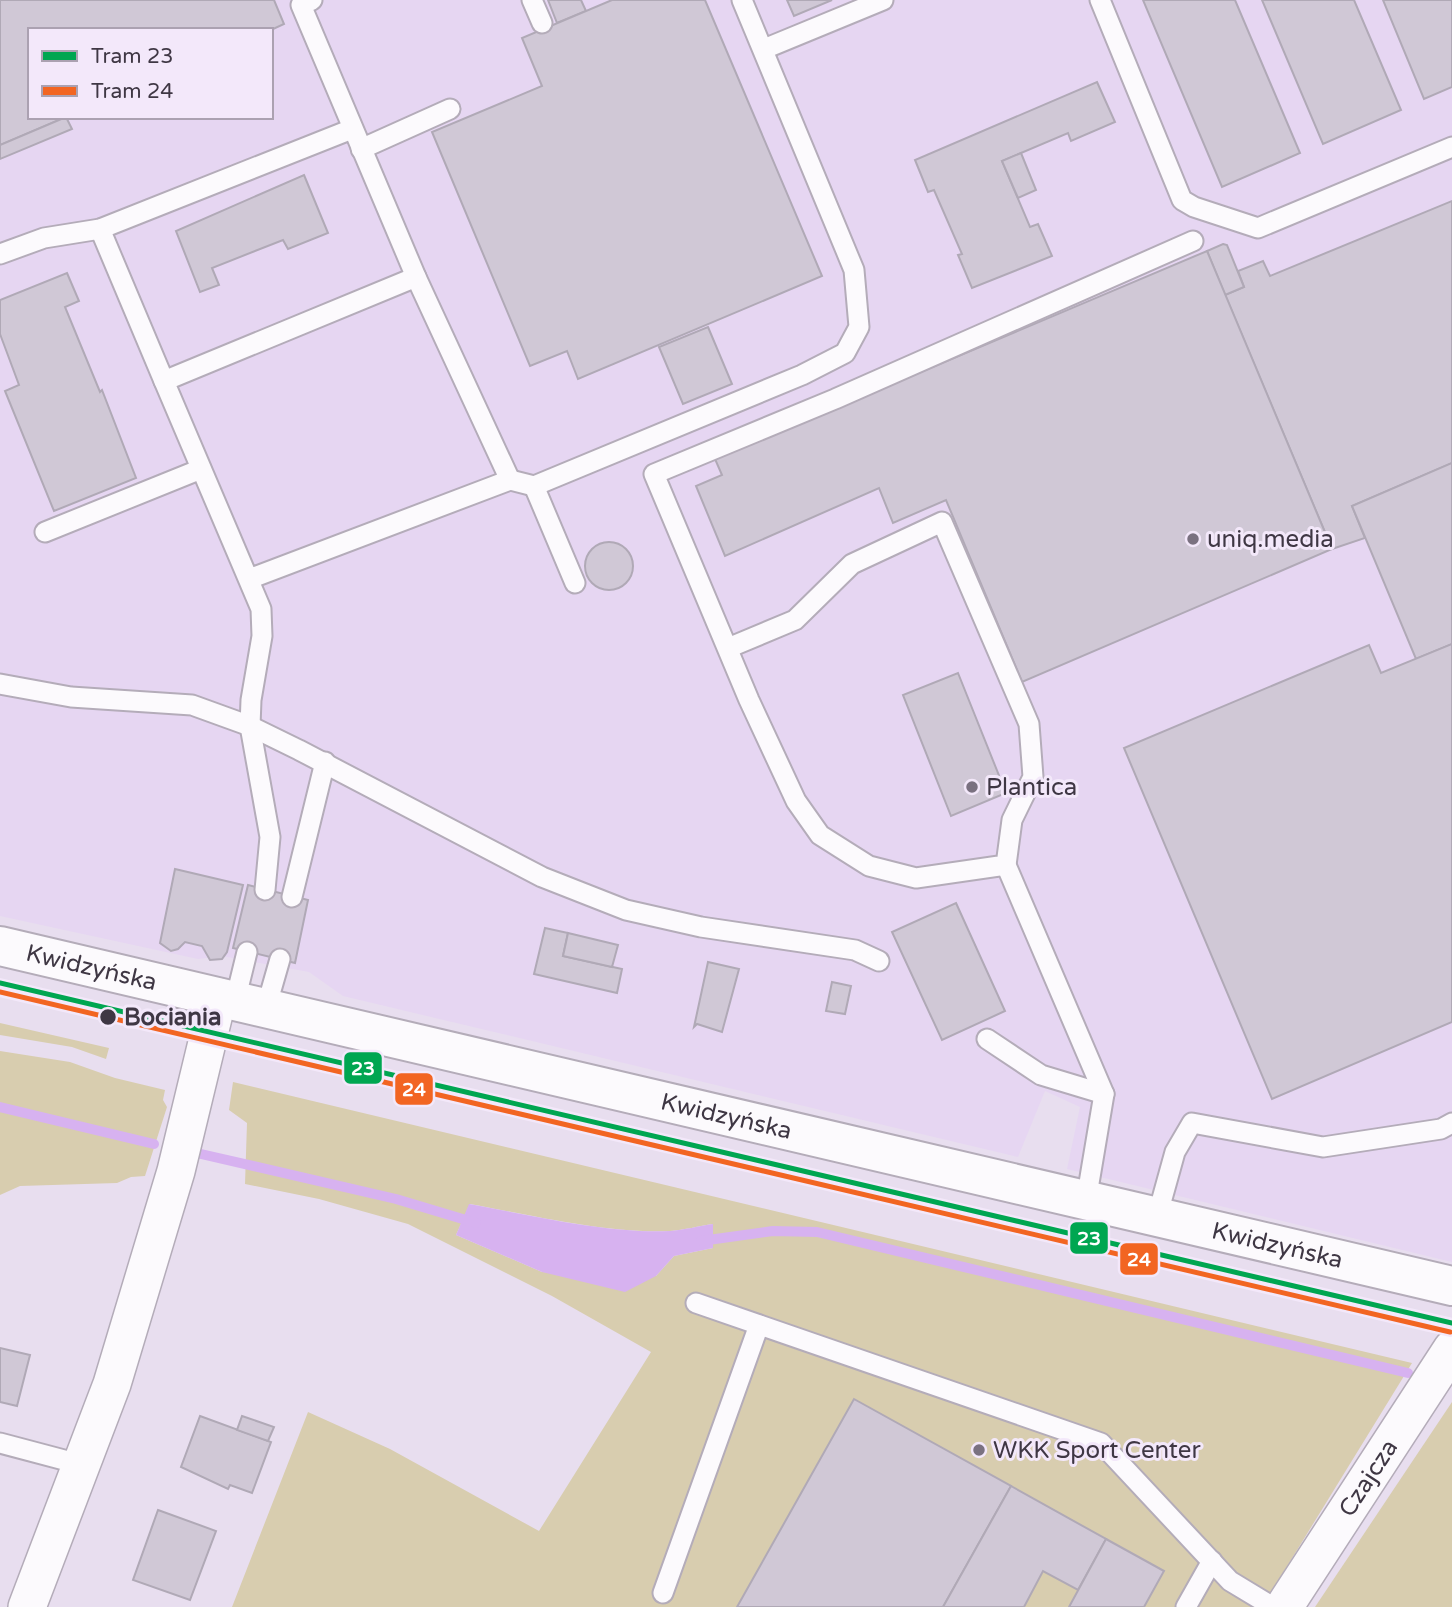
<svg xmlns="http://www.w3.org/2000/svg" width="1452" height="1607" font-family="'Varela Round',sans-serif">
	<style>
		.built { fill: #e6d6f2; fill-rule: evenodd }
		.green { fill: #d8cdaf; fill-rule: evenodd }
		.water { fill: #d7b2f0 }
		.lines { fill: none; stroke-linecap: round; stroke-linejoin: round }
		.stream { stroke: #d7b2f0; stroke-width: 10 }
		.building { fill: #d0c8d6; stroke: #b0a9b6; stroke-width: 2 }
		.service-casing { stroke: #b4acb9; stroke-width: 23 }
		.minor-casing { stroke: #b4acb9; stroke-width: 40 }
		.tertiary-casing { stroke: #b4acb9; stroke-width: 42 }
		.service { stroke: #fcfafd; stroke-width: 19 }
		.minor { stroke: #fcfafd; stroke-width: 37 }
		.tertiary { stroke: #fcfafd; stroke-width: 38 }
		.tram-1-casing { stroke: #f3e8fa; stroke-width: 10 }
		.tram-2-casing { stroke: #f3e8fa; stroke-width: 10 }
		.tram-1 { stroke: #00a651; stroke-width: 5 }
		.tram-2 { stroke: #f26522; stroke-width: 5 }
		.poi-dot { fill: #7a7180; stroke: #f3e8fa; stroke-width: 2.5 }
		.stop-dot { fill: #3f3744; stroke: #f3e8fa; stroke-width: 2.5 }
		.labels { text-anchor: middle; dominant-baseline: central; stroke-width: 6; stroke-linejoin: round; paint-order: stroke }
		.poi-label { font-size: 24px; fill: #3f3744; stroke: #f3e8fa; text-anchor: start }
		.street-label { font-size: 24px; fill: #3f3744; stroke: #f3e8fa }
		.stop-label { font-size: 24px; font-weight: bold; fill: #3f3744; stroke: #f3e8fa; text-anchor: start }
		.line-badge { stroke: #f3e8fa; stroke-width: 2.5 }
		.badge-label { font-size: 19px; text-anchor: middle; font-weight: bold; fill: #fff }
	</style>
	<rect width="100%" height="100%" fill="#e8deef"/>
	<path class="built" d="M0 0H1452V1262L1067 1169 1080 1107 1045 1091 1018 1157 343 996 309 972 222 956 198 959 0 916ZM30 30H271V117H30Z"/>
	<g class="green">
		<polygon points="0,1023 109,1048 106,1059 72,1047 0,1035"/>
		<polygon points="0,1051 70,1062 115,1078 165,1090 163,1100 167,1107 145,1176 131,1177 117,1183 20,1186 0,1195"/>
		<path d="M233 1082 1412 1363 1262 1607H232L308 1412 390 1449 539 1531 651 1352 552 1296 408 1224 319 1199 245 1184 247 1123 229 1110ZM470 1204C531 1215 608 1234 670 1231 684 1230 699 1226 713 1224V1248L674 1256 656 1276 542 1272 456 1235Z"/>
		<polygon points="1452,1402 1452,1607 1315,1607"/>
	</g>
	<path class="water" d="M469 1204C530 1215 608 1234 670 1231 684 1230 699 1226 713 1224V1248L674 1256 656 1276 625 1292 542 1272 456 1235Z"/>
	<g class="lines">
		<g class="stream">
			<polyline points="0,1107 154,1144"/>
			<polyline points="201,1154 396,1199 476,1223"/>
			<polyline points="701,1241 773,1231 817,1232 1408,1373"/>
		</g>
	</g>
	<g class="building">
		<polygon points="0,0 274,0 284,24 271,30 30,30 30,117 66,117 0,145"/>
		<polygon points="548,0 581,0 586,11 557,23"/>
		<polygon points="612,0 705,0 822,276 578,379 567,351 530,366 432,132 542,86 522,38"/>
		<polygon points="787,0 832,0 794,16"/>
		<polygon points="1143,0 1235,0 1300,153 1222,187"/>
		<polygon points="1262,0 1354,0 1401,110 1323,144"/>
		<polygon points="1383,0 1452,0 1452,87 1424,99"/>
		<polygon points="1097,82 1115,122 1071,141 1068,133 1002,161 1030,227 1038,224 1052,256 972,288 958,255 962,254 934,190 928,192 915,160"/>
		<polygon points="66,117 72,129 0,159 0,145"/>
		<polygon points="1021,153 1036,190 1018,198 1002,161"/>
		<polygon points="304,175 328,233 288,249 283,240 212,268 219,285 200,292 176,231"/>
		<polygon points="1452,201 1452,463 1352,506 1365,538 1332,549 1225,295 1244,287 1238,271 1263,261 1270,276"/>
		<polygon points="1223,244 1227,245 1244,287 1225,295 1207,251"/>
		<polygon points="1207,251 1332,549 1022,682 946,500 893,523 879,488 725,556 696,486 722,475 715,459"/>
		<polygon points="67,273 79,301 65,307 100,392 102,390 136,478 54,511 5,391 19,385 0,334 0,300"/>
		<polygon points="708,327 732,384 683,404 659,347"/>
		<polygon points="1452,463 1452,644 1416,659 1352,506"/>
		<circle cx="609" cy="566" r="24"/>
		<polygon points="1452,644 1452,1022 1272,1099 1124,748 1369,645 1381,673"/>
		<polygon points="958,673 1006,793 951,816 903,695"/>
		<polygon points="175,869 243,885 227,952 222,959 210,960 202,946 185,942 178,949 171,951 160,943"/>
		<polygon points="248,885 308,900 295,963 233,948"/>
		<polygon points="956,903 1005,1011 942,1040 892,932"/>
		<polygon points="545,928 568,933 563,956 622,969 617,993 534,974"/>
		<polygon points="568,933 618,945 612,967 563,956"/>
		<polygon points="708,962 739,969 722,1032 697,1024 694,1027"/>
		<polygon points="832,982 851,986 845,1014 826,1011"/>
		<polygon points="0,1348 30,1355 17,1406 0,1402"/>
		<polygon points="854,1399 1011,1486 943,1607 737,1607"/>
		<polygon points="200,1416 271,1442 252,1493 230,1485 228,1489 181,1467"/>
		<polygon points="242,1416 274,1427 268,1441 237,1430"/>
		<polygon points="1011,1486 1106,1539 1078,1590 1043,1571 1024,1607 943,1607"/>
		<polygon points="158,1510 216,1531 190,1600 133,1580"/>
		<polygon points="1106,1539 1164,1571 1144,1607 1069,1607"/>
	</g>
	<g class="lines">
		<defs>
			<g id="service">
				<polyline points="312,0 301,5 416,277"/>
				<polyline points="532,0 542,23"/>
				<polyline points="1100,0 1182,200 1194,207 1258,228 1452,147"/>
				<polyline points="764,49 883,0"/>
				<polyline points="361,149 450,109"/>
				<polyline points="100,229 164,381"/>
				<polyline points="0,254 44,238 100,229 352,129"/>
				<polyline points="510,480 534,486 802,375 845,353 859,327 854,270 742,0"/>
				<polyline points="534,486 575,583"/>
				<polyline points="45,532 201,469"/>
				<polyline points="249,579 510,480 416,277 164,381 261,609 262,636 251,700 250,726 270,837 265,890"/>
				<polyline points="728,648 795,620 852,564 942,522 1029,724 1033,777 1012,820 1006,865 916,878 869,866 820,835 796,801 749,700 654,474 835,399 1193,241"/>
				<polyline points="0,684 71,697 192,705 250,726 299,750 542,877 626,910 701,927 855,950 879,961"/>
				<polyline points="1006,865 1104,1094 1086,1201"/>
				<polyline points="292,897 325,762"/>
				<polyline points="235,1001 247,952"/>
				<polyline points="266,1008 280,959"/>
				<polyline points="987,1039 1041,1075 1104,1094"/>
				<polyline points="1157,1217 1175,1152 1192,1123 1323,1147 1441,1129 1452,1123"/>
				<polyline points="696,1303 1101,1443 1230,1581 1273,1607"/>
				<polyline points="0,1443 83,1465"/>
				<polyline points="663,1593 759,1325"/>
				<polyline points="1186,1607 1212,1561"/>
			</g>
			<g id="minor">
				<polyline points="27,1607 112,1384 176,1171 218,997"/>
				<path id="s1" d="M1284 1607 1452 1349"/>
			</g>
			<g id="tertiary">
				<path id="s2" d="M0 946 1452 1286"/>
			</g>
		</defs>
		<use href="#service" class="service-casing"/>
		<use href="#minor" class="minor-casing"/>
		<use href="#tertiary" class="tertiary-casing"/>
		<use href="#service" class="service"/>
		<use href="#minor" class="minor"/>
		<use href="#tertiary" class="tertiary"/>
		<defs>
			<polyline id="tram-1" points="0,983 1452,1323"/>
			<polyline id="tram-2" points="0,992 1450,1332"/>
		</defs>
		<use href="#tram-1" class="tram-1-casing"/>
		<use href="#tram-2" class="tram-2-casing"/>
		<use href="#tram-1" class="tram-1"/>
		<use href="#tram-2" class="tram-2"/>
	</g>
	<g class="poi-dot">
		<circle cx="1193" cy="539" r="7"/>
		<circle cx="972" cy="787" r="7"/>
		<circle cx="979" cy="1450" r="7"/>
	</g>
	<circle class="stop-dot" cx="108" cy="1017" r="9"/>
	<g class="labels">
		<g class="poi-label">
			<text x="1207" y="539">uniq.media</text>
			<text x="986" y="787">Plantica</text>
			<text x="993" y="1450">WKK Sport Center</text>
		</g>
		<g class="street-label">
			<text stroke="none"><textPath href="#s2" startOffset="94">Kwidzyńska</textPath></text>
			<text stroke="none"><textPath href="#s2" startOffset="746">Kwidzyńska</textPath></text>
			<text stroke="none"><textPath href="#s2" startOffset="1312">Kwidzyńska</textPath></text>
			<text stroke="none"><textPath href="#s1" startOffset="154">Czajcza</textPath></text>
		</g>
		<g class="stop-label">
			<text x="124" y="1017">Bociania</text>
		</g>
	</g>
	<g class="line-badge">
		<rect x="343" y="1051" width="40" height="34" rx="7" fill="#00a651"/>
		<rect x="394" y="1072" width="40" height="34" rx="7" fill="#f26522"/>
		<rect x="1069" y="1221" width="40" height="34" rx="7" fill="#00a651"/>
		<rect x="1119" y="1242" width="40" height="34" rx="7" fill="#f26522"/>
	</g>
	<g class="badge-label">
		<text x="363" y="1075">23</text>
		<text x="414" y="1096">24</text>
		<text x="1089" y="1245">23</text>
		<text x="1139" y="1266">24</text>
	</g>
	<rect x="28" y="28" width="245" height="91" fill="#f3e8fa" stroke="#aba1b1" stroke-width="2"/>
	<rect x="42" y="51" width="35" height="10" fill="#00a651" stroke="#aba1b1" stroke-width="2"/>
	<text x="91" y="63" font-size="21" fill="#3f3744">Tram 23</text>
	<rect x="42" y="86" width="35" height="10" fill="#f26522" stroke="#aba1b1" stroke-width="2"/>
	<text x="91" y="98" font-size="21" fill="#3f3744">Tram 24</text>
</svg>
